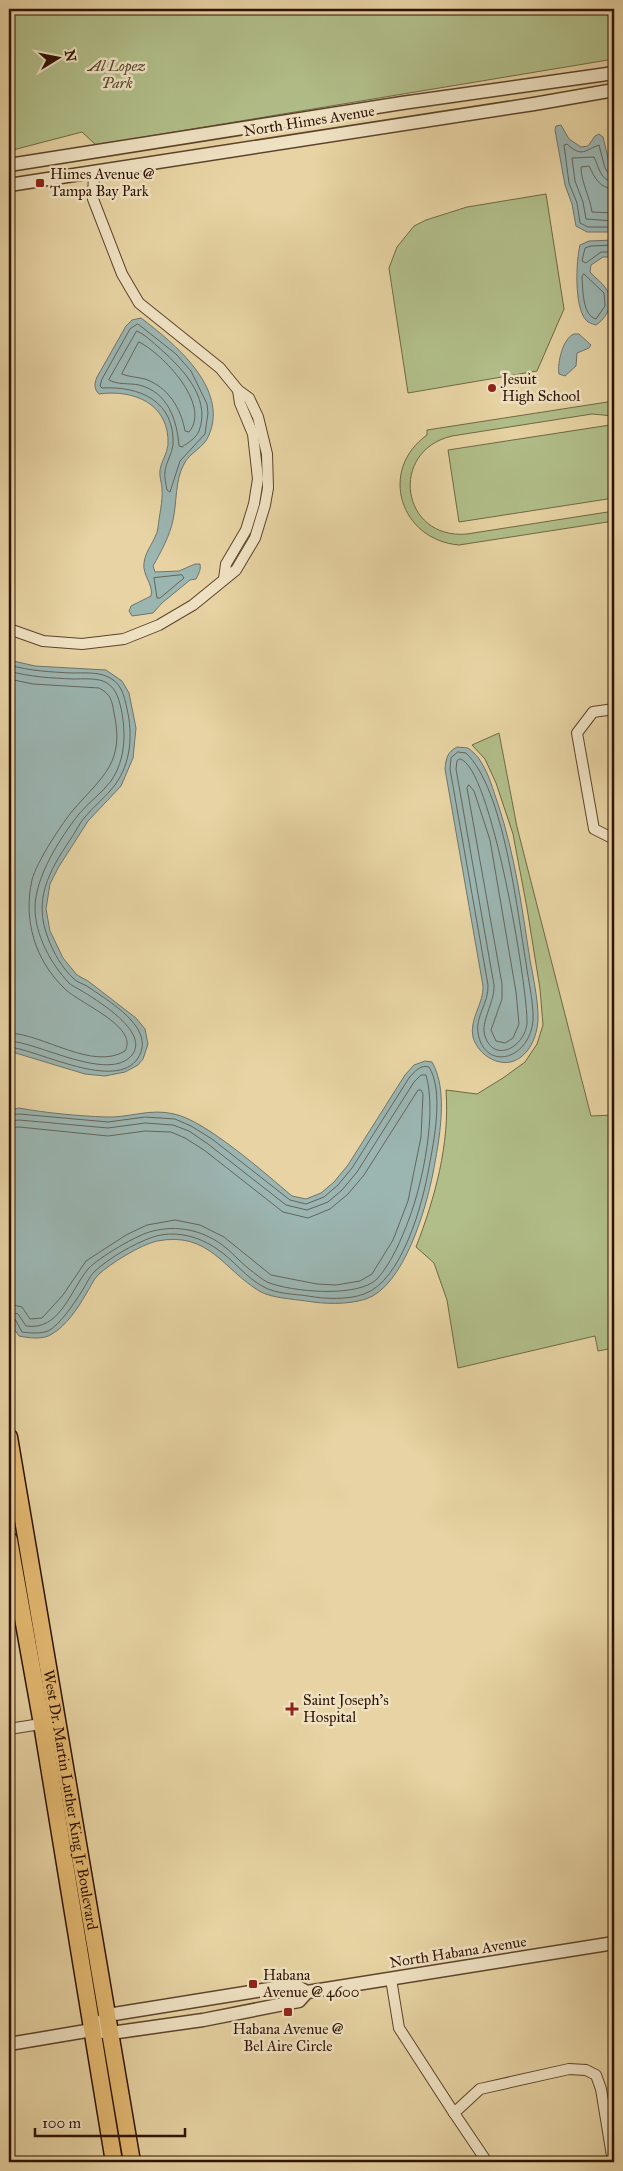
<svg xmlns="http://www.w3.org/2000/svg" width="623" height="2171" font-family="'IM FELL Great Primer',serif">
	<style>
		.green { fill: #b1be89; stroke: #706846 }
		.water { fill: #9bb5b1; stroke: #70746c }
		.lines { fill: none; stroke-linecap: round; stroke-linejoin: round }
		.shore { stroke: #65645a; stroke-width: 1 }
		.minor-casing { stroke: #5d432c; stroke-width: 12 }
		.tertiary-casing { stroke: #5d432c; stroke-width: 15 }
		.primary-casing { stroke: #2f1304; stroke-width: 19 }
		.minor { stroke: #efe2c3; stroke-width: 10 }
		.tertiary { stroke: #efe2c3; stroke-width: 12 }
		.primary { stroke: #e4ba72; stroke-width: 16 }
		.poi-dot { fill: #8f2418; stroke: #efe2c3; stroke-width: 2 }
		.labels { text-anchor: middle; dominant-baseline: central; stroke-width: 5; stroke-linejoin: round; paint-order: stroke }
		.park-label { font-size: 15px; font-style: italic; fill: #56462c; stroke: #efe2c3 }
		.street-label { font-size: 15px; fill: #2f1304; stroke: #efe2c3 }
		.poi-label { font-size: 15px; fill: #2f1304; stroke: #efe2c3; text-anchor: start }
	</style>
	<rect width="100%" height="100%" fill="#e7d3a3"/>
	<filter id="stains"><feTurbulence type="fractalNoise" baseFrequency=".004" numOctaves="4"/><feColorMatrix values="0 0 0 0 .2 0 0 0 0 .09 0 0 0 0 .02 0 0 0 .5 -.17"/></filter>
	<radialGradient id="worn" r=".72"><stop offset=".6" stop-color="#630" stop-opacity="0"/><stop offset="1" stop-color="#630" stop-opacity=".3"/></radialGradient>
	<g class="green">
		<polygon points="9,9 614,9 614,59 96,145 82,132 9,151"/>
		<polygon points="546,194 564,309 537,371 408,393 389,268 397,247 414,226 426,220 467,207"/>
		<path d="M614 401V416L592 414 452 436C388 451 401 540 467 534L614 511V521L459 545C400 540 378 470 427 435V430Z"/>
		<polygon points="610,425 614,450 614,498 459,522 448,450"/>
		<path d="M499 733 517 827 591 1116 614 1115V1348L598 1351 595 1336 458 1368 447 1300 434 1263 416 1247C435 1198 450 1144 446 1090L477 1094 503 1078 525 1062 537 1044 543 1025 540 989 527 908 513 834 496 783 485 759 472 745Z"/>
	</g>
	<g class="water">
		<polygon points="561,125 569,139 581,147 588,146 595,136 599,134 603,137 610,166 614,172 614,232 587,232 576,226 572,204 565,185 555,130 556,126"/>
		<path d="M614 240V257H603L591 265 590 272C595 278 603 283 607 290 615 302 607 318 596 325 593 324 588 323 586 320 574 307 576 261 580 245L589 241Z"/>
		<path d="M141 318C174 343 229 388 209 435 204 448 190 452 184 464 175 480 177 502 173 520 170 535 161 552 153 566L155 572 179 571 195 564H200C201 570 199 573 196 579L190 580 162 603 153 613 132 616 129 611 131 606 151 596C154 585 142 575 144 563 145 551 156 540 158 528 159 516 163 501 162 489 162 483 159 477 160 470 161 462 167 454 168 445 170 404 134 389 99 394 94 389 94 384 97 377L126 326 132 320Z"/>
		<path d="M574 334H579L591 345 589 348 577 353 576 366 565 376 559 374C557 363 563 338 574 334Z"/>
		<polygon points="9,660 35,666 106,670 122,681 129,693 136,728 133,758 121,786 88,821 58,868 50,884 46,909 50,931 63,958 77,975 88,981 136,1018 145,1029 148,1044 143,1059 138,1065 125,1072 105,1076 85,1074 9,1051"/>
		<path d="M457 747 468 748C473 752 478 756 481 762 489 774 493 790 498 804 515 855 522 908 530 960 533 976 541 1013 537 1028 535 1039 530 1050 521 1057 503 1071 478 1056 473 1037 469 1019 484 1003 483 986L445 769C446 759 447 752 457 747Z"/>
		<path d="M425 1061 432 1062C449 1091 439 1141 433 1173 426 1209 404 1286 366 1299 347 1305 324 1304 306 1301 292 1299 273 1298 261 1292 223 1270 210 1231 157 1241 140 1245 111 1263 98 1275 93 1280 90 1288 86 1294 78 1308 66 1326 52 1334 43 1340 29 1338 19 1336L12 1326 9 1313V1110L19 1108C46 1113 79 1116 106 1117 129 1118 150 1108 174 1114 205 1120 266 1174 292 1196L306 1199 321 1193 334 1182 348 1165 405 1075 414 1065Z"/>
	</g>
	<g class="lines">
		<g class="shore">
			<path d="M614 175 609 174 605 168 599 145C585 150 582 158 567 144L564 145 569 183 577 203 580 223 588 227H614"/>
			<path d="M614 182C600 181 599 167 594 157L572 158 575 181 583 202 586 219 614 221"/>
			<path d="M614 189C599 188 595 178 589 166L581 167C581 182 590 197 592 212L614 213"/>
			<polyline points="614,245 591,246 585,248 582,261 586,263 601,252 614,252"/>
			<path d="M584 274 604 293 605 306 596 319C582 315 583 289 582 277Z"/>
			<path d="M138 324 176 354 191 371 207 404 208 413 205 434 180 461 170 492 167 490C166 484 164 477 165 471 166 462 172 454 173 445 175 401 140 386 102 388L100 386 102 379 130 329Z"/>
			<path d="M137 331C144 334 150 340 156 345 179 365 212 396 199 431 196 438 188 443 182 447L179 446C177 420 168 392 139 385 130 383 117 385 109 380Z"/>
			<path d="M139 342C162 353 212 405 189 432L185 431C181 408 168 387 145 379 137 377 129 377 122 374Z"/>
			<polygon points="182,575 184,578 160,598 157,598 154,578"/>
			<path d="M9 665C30 671 51 672 72 673 83 673 96 672 106 676 121 682 124 694 127 709 133 734 131 763 115 785 106 797 94 806 84 818 79 824 75 833 70 840 49 871 33 900 48 938 53 952 62 968 74 979 77 982 83 984 87 986 108 1001 157 1028 138 1058 116 1092 39 1050 9 1047"/>
			<path d="M9 671C30 677 51 678 73 679 82 679 94 678 103 681 115 686 118 696 121 708 126 732 126 759 111 781 102 793 89 802 79 814 60 838 35 877 35 908 35 935 51 964 69 983 72 986 77 988 82 991 98 1001 150 1032 132 1055 109 1083 38 1042 9 1041"/>
			<path d="M9 679 33 684 99 688C111 694 112 701 114 713 125 762 103 776 74 809 62 823 36 863 32 880 23 920 35 960 64 988 78 1003 139 1026 125 1051 92 1071 44 1034 9 1033"/>
			<path d="M458 752 466 753C504 789 517 910 526 963 528 979 536 1013 532 1027 524 1062 484 1069 478 1033 475 1017 489 1002 488 985L450 769 451 758Z"/>
			<path d="M460 759C491 764 528 989 527 1023 525 1047 494 1064 485 1036 480 1022 495 1002 494 985L456 769 457 761Z"/>
			<polygon points="469,785 474,791 490,840 516,992 519,1024 513,1038 505,1043 496,1041 491,1030 502,999 502,984 467,788"/>
			<path d="M9 1115 19 1114 108 1122 145 1117 175 1119 191 1126 212 1139 290 1200 306 1204 324 1197 338 1185 352 1168 409 1078C414 1072 421 1064 429 1067 444 1091 434 1141 429 1167 423 1203 402 1281 364 1294 348 1300 325 1299 308 1296 295 1294 276 1294 264 1287 246 1278 234 1260 217 1249 199 1236 174 1230 153 1237 133 1244 109 1258 94 1272 89 1277 86 1285 82 1291 75 1302 60 1325 48 1331 40 1334 30 1333 22 1332L15 1319 9 1317"/>
			<path d="M9 1121 19 1120 108 1128 145 1123 173 1125 189 1131 208 1144 286 1205 307 1210 328 1202 342 1190 357 1172 414 1082 421 1075H426C437 1113 423 1182 409 1219 402 1238 391 1264 377 1279 358 1298 291 1292 267 1282 261 1279 255 1273 249 1269 239 1261 231 1251 221 1244 201 1230 177 1225 153 1231 138 1234 98 1258 88 1269 70 1291 60 1331 26 1326L18 1314 9 1311"/>
			<polyline points="9,1128 19,1127 108,1136 145,1131 171,1132 185,1138 204,1150 283,1212 308,1218 330,1209 348,1194 364,1175 418,1090 421,1090 423,1094 421,1137 408,1201 393,1240 372,1274 360,1281 336,1285 317,1284 271,1275 224,1237 200,1225 175,1220 147,1225 126,1235 86,1261 63,1295 42,1318 30,1319 22,1307 9,1304"/>
		</g>
		<defs>
			<g id="minor">
				<polyline points="224,579 226,564 246,530 254,504 258,479 253,434 240,403 238,390"/>
				<polyline points="9,629 43,641 82,644 124,639 159,625 193,605 236,570 255,538 265,505 268,488 267,454 258,417 249,398 238,390 220,368 139,303 122,274 93,199 94,172"/>
				<polyline points="614,709 593,712 577,733 594,829 614,839"/>
				<polyline points="9,1729 47,1723"/>
				<polyline points="391,1979 399,2028 454,2113"/>
				<polyline points="487,2162 454,2113 480,2089 569,2069 586,2070 596,2075 601,2089 613,2162"/>
			</g>
			<g id="tertiary">
				<polyline points="9,165 402,103 614,73"/>
				<polyline points="9,185 534,104 614,90"/>
				<polyline points="101,2022 108,2015 294,1985 307,1992 614,1943"/>
				<polyline points="9,2044 92,2030 111,2033 203,2020 299,2001 307,1992"/>
			</g>
			<g id="primary">
				<path id="s1" d="M9 1437 132 2162"/>
				<polyline points="9,1540 42,1724 114,2162"/>
			</g>
		</defs>
		<use href="#minor" class="minor-casing"/>
		<use href="#tertiary" class="tertiary-casing"/>
		<use href="#primary" class="primary-casing"/>
		<use href="#minor" class="minor"/>
		<use href="#tertiary" class="tertiary"/>
		<use href="#primary" class="primary"/>
	</g>
	<g class="poi-dot">
		<rect x="35" y="178" width="10" height="10" rx="2.5"/>
		<circle cx="492" cy="388" r="5"/>
		<path d="M289.5 1701.5h5v5h5v5h-5v5h-5v-5h-5v-5h5z"/>
		<rect x="248" y="1979" width="10" height="10" rx="2.5"/>
		<rect x="283" y="2007" width="10" height="10" rx="2.5"/>
	</g>
	<g class="labels">
		<g class="park-label">
			<text x="117" y="66">Al Lopez<tspan x="117" dy="17">Park</tspan></text>
		</g>
		<g class="street-label">
			<text transform="translate(309 121) rotate(-9)">North Himes Avenue</text>
			<text stroke="none"><textPath href="#s1" startOffset="368">West Dr. Martin Luther King Jr Boulevard</textPath></text>
			<text transform="translate(458 1952) rotate(-9)">North Habana Avenue</text>
		</g>
		<g class="poi-label">
			<text x="50" y="174">Himes Avenue @<tspan x="50" dy="17">Tampa Bay Park</tspan></text>
			<text x="502" y="379">Jesuit<tspan x="502" dy="17">High School</tspan></text>
			<text x="303" y="1700">Saint Joseph's<tspan x="303" dy="17">Hospital</tspan></text>
			<text x="263" y="1975">Habana<tspan x="263" dy="17">Avenue @ 4600</tspan></text>
			<text x="288" y="2029" text-anchor="middle">Habana Avenue @<tspan x="288" dy="17">Bel Aire Circle</tspan></text>
		</g>
	</g>
	<rect width="623" height="2171" fill="none" stroke="#e7d3a3" stroke-width="30"/>
	<rect x="10" y="10" width="603" height="2151" fill="none" stroke="#2f1304" stroke-width="2.5"/>
	<rect x="15" y="15" width="593" height="2141" fill="none" stroke="#2f1304"/>
	<g transform="translate(58 58) rotate(80)" stroke="#efe2c3" stroke-width="4" paint-order="stroke">
	<path d="M0-4L9 19L0 12L-9 19Z" fill="#2f1304"/>
	<text y="-8" font-size="14" font-weight="bold" text-anchor="middle" fill="#2f1304">N</text>
	</g>
	<path d="M35 2128v8h150v-8" fill="none" stroke="#2f1304" stroke-width="2.5"/>
	<text x="42" y="2128" font-size="15" fill="#2f1304" stroke="#efe2c3" stroke-width="4" paint-order="stroke">100 m</text>
	<rect width="100%" height="100%" filter="url(#stains)"/>
	<rect width="100%" height="100%" fill="url(#worn)"/>
</svg>
